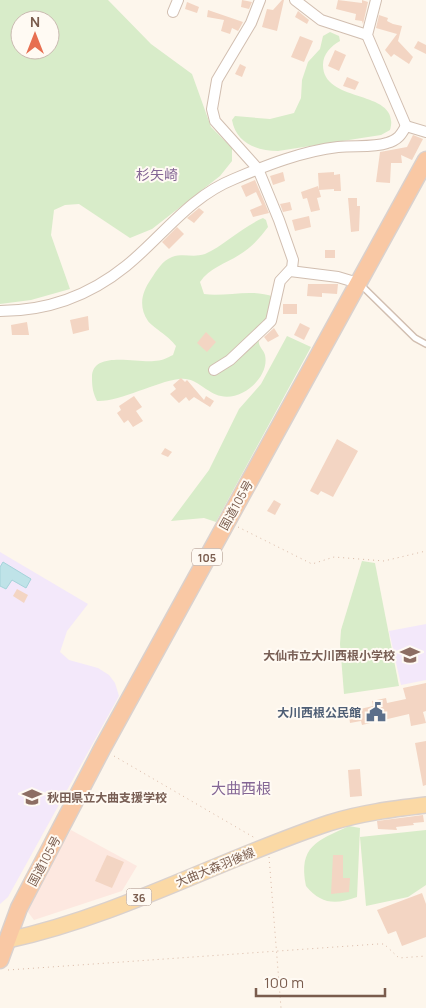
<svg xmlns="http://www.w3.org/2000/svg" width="426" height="1008" font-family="Manrope,'Noto Sans JP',sans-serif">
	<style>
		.commercial { fill: #fde8e0 }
		.education { fill: #f3e8fa }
		.green { fill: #d8ecc9; fill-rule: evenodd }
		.water { fill: #bfe3e8; stroke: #a5d3da }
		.building { fill: #f3d5c3 }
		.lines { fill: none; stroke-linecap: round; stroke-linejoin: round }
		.service-casing { stroke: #d1beb0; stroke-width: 8 }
		.minor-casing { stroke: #d1beb0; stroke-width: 12 }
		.primary-casing { stroke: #dad1cd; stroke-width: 18 }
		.trunk-casing { stroke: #dad1cd; stroke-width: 19 }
		.path { stroke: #d9b8a5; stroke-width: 1; stroke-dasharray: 1 4; stroke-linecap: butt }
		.service { stroke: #fff; stroke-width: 5 }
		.minor { stroke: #fff; stroke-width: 10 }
		.primary { stroke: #fbd9a5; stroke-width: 15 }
		.trunk { stroke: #f9c8a4; stroke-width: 16 }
		.labels { text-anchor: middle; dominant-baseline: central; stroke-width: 4; stroke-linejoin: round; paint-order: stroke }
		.shield { fill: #fffaf3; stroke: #a28b7f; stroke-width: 1 }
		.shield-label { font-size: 11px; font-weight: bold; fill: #7a5c4d }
		.street-label { font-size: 12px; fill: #7a5c4d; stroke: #fffaf3 }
		.education-label { font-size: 12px; font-weight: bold; fill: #785e54; stroke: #fffaf3; text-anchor: end }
		.service-label { font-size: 12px; font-weight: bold; fill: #4e5e75; stroke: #fffaf3; text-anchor: end }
		.neighbourhood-label { font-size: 14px; fill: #846695; stroke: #fffaf3 }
		.quarter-label { font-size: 15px; fill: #846695; stroke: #fffaf3 }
	</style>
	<rect width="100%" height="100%" fill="#fdf6ec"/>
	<polygon class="commercial" points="71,830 137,866 122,891 34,920 28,912 30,898"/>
	<g class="education">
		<polygon points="0,552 88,604 67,631 60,652 69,660 98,668 109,675 115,683 119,696 8,897 0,904"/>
		<polygon points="426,624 426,680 401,685 389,631"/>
	</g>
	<g class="green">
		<path d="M0 0H108L151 44 192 74 211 127 232 148V161L220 176 152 229 130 238 79 204 65 205 54 210 51 235 70 289 31 300 0 304ZM20 20H50V50H20Z"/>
		<path d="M330 32 339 36 340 41C331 46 323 54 323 65 323 105 402 88 390 130L381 135 278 151C257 151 236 143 232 120L235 116 270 119 294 113 301 98 302 80 308 62 320 49 323 36Z"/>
		<path d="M263 218 266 220 268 227C260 238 251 248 239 255 225 264 209 268 200 282L204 294C227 297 252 288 274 297L277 302C272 311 259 332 259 341 258 346 264 350 265 355 270 377 242 401 221 396 206 393 196 376 179 379 155 382 120 402 97 401 93 393 92 387 92 378 91 350 136 363 154 361 161 361 167 358 173 355L176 346C169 336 151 326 148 321 138 306 142 292 151 279 157 270 162 261 172 257 184 253 193 258 205 254 223 246 242 227 263 218Z"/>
		<polygon points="287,336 311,347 216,522 204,518 171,521 209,470 239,409 261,384"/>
		<polygon points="362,561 375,563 399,686 344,694 340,644 341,630"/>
		<path d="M349 826 360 828 357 897C335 905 321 904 306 886 298 846 317 841 349 826Z"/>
		<polygon points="426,830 426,885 408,897 366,906 360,837"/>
	</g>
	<polygon class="water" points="3,562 31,579 26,588 12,580 6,589 0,586 0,567"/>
	<g class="building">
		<polygon points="242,0 252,2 249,9 241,7"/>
		<polygon points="282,0 284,0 277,31 262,27 267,9 273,10"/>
		<polygon points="338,0 362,3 362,0 368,2 363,24 362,21 355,20 356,14 336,9"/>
		<polygon points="187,2 199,7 197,13 185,9"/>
		<polygon points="208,10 243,22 242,24 238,31 232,28 230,34 221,31 224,20 207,17"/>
		<polygon points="298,11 309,20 307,24 295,17"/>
		<polygon points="379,15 388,18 387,21 393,24 402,26 398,41 413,57 409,64 394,54 391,57 385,50 397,34 376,28"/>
		<polygon points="300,36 313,41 304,62 291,57"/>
		<polygon points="418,41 426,45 426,54 414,48"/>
		<polygon points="335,50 346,55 339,71 328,66"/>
		<polygon points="240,64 246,67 242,77 235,74"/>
		<polygon points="347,77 359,82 355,90 343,86"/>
		<polygon points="413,135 423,139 412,160 401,155 402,163 391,163 390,183 376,182 380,152 407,147"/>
		<polygon points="283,172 285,181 273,185 270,176"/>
		<polygon points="334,172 334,175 340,174 341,191 334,191 334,189 319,190 318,173"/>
		<polygon points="255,180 269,213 253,217 250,210 262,205 256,192 246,197 241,186"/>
		<polygon points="318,186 321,197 317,198 320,210 311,212 307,198 303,199 301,192"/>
		<polygon points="348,198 357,198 357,206 360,206 359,231 351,232"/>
		<polygon points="290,202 292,210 283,212 280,204"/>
		<polygon points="199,208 204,212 194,223 187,218"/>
		<polygon points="309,216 311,227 295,231 292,220"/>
		<polygon points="177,227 184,234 169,249 162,242"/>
		<rect x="325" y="250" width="10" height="8"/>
		<polygon points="308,284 338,284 337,294 322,293 322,297 307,296"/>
		<rect x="283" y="304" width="14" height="10"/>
		<polygon points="88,316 89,330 73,334 70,320"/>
		<polygon points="27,322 29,335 12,335 11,325"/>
		<polygon points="300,323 310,328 304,340 294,335"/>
		<polygon points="274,328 279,336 268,342 264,337"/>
		<polygon points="206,332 216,342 207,352 197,343"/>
		<polygon points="181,378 185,382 187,380 204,400 206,396 214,401 210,407 194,397 189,401 186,397 179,403 170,394 176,389 173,385"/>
		<polygon points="134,396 142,407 136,411 143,421 133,427 128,420 124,423 117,413 121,410 119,406"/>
		<polygon points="337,439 358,451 333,497 321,491 318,495 310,491"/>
		<polygon points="165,448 172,452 168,457 161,454"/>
		<polygon points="274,500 281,504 275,515 267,511"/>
		<polygon points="17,589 28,595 24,603 13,596"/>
		<polygon points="426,683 426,711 423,712 426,723 411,726 409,714 362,725 361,721 350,723 349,716 356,714 356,710 373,706 372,701 386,698 387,703 406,699 403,688"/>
		<polygon points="426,741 426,785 423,786 415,743"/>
		<polygon points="360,769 362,796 350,797 348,770"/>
		<polygon points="423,815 424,822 413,823 414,825 396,827 397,830 378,829 377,821"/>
		<polygon points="107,855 124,862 112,888 95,881"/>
		<polygon points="333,855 343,855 343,878 350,878 349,892 331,894"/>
		<polygon points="422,893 426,904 426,937 402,946 396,931 388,934 377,910"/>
	</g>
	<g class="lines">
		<defs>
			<polyline id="service" points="361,285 415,338 426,344"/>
			<g id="minor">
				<polyline points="295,0 321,20 367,35"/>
				<polyline points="376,0 367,35 406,126"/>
				<polyline points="173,12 178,0"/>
				<polyline points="290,271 338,277 358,283"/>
				<path d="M0 311C46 311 89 296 126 266 162 237 189 197 234 179 267 165 303 151 338 147 354 145 373 148 387 143 398 140 401 135 406 126L426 132"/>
				<polyline points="214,370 230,360 267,325 271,321 280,281 292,268 293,260 279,220 258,169 215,121 212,109 217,80 251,23 260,0"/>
			</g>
			<path id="primary" d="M8 940C119 916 221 859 329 823 360 813 393 809 426 805"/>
			<polyline id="trunk" points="0,960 19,908 102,749 426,160"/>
		</defs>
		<use href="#service" class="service-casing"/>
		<use href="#minor" class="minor-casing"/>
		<use href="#primary" class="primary-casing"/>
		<use href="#trunk" class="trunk-casing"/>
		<g class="path">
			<polyline points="238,527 312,564 334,557 384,561 426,551"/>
			<polyline points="114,756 255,838"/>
			<polyline points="269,857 281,1008"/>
			<polyline points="8,970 378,944 384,944 399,958 426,956"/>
		</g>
		<use href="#service" class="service"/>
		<use href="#minor" class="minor"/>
		<use href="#primary" class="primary"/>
		<use href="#trunk" class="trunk"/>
	</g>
	<defs>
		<symbol id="school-bare" viewBox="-9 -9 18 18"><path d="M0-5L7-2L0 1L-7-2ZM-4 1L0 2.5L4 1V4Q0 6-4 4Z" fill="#8d6e63" stroke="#fffaf3" stroke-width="2.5" paint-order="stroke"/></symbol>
		<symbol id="civic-bare" viewBox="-9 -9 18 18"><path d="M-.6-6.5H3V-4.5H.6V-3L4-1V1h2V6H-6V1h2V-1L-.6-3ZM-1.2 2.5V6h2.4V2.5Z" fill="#5c6f8a" stroke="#fffaf3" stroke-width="2.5" paint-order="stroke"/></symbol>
	</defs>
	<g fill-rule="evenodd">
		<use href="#school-bare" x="396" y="641" width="28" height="28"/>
		<use href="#civic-bare" x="362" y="698" width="28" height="28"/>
		<use href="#school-bare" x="18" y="783" width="28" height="28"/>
	</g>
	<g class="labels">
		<g class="shield">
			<rect x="192" y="548.5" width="30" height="17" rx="4"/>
			<rect x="126.5" y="888.5" width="25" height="17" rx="4"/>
		</g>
		<g class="shield-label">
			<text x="207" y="557">105</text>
			<text x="139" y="897">36</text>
		</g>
		<g class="street-label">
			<text transform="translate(236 505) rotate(-61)">国道105号</text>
			<text transform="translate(44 861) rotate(-62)">国道105号</text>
			<text transform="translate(215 867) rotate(-22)">大曲大森羽後線</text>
		</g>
		<g class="education-label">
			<text x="395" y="655">大仙市立大川西根小学校</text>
			<text x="47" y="797" text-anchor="start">秋田県立大曲支援学校</text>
		</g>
		<g class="service-label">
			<text x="361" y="712">大川西根公民館</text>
		</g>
		<g class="neighbourhood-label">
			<text x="157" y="174">杉矢崎</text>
		</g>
		<g class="quarter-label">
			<text x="241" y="788">大曲西根</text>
		</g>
	</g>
	<g transform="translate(35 35)"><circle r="24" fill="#fffaf3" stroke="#cabbb1"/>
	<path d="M0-4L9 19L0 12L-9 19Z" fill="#e76f51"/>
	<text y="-8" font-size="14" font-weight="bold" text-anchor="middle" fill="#7a5c4d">N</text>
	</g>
	<path d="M256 988v8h129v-8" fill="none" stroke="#7a5c4d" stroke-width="2.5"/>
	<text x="264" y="988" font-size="15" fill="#7a5c4d" stroke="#fffaf3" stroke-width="4" paint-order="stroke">100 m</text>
</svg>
